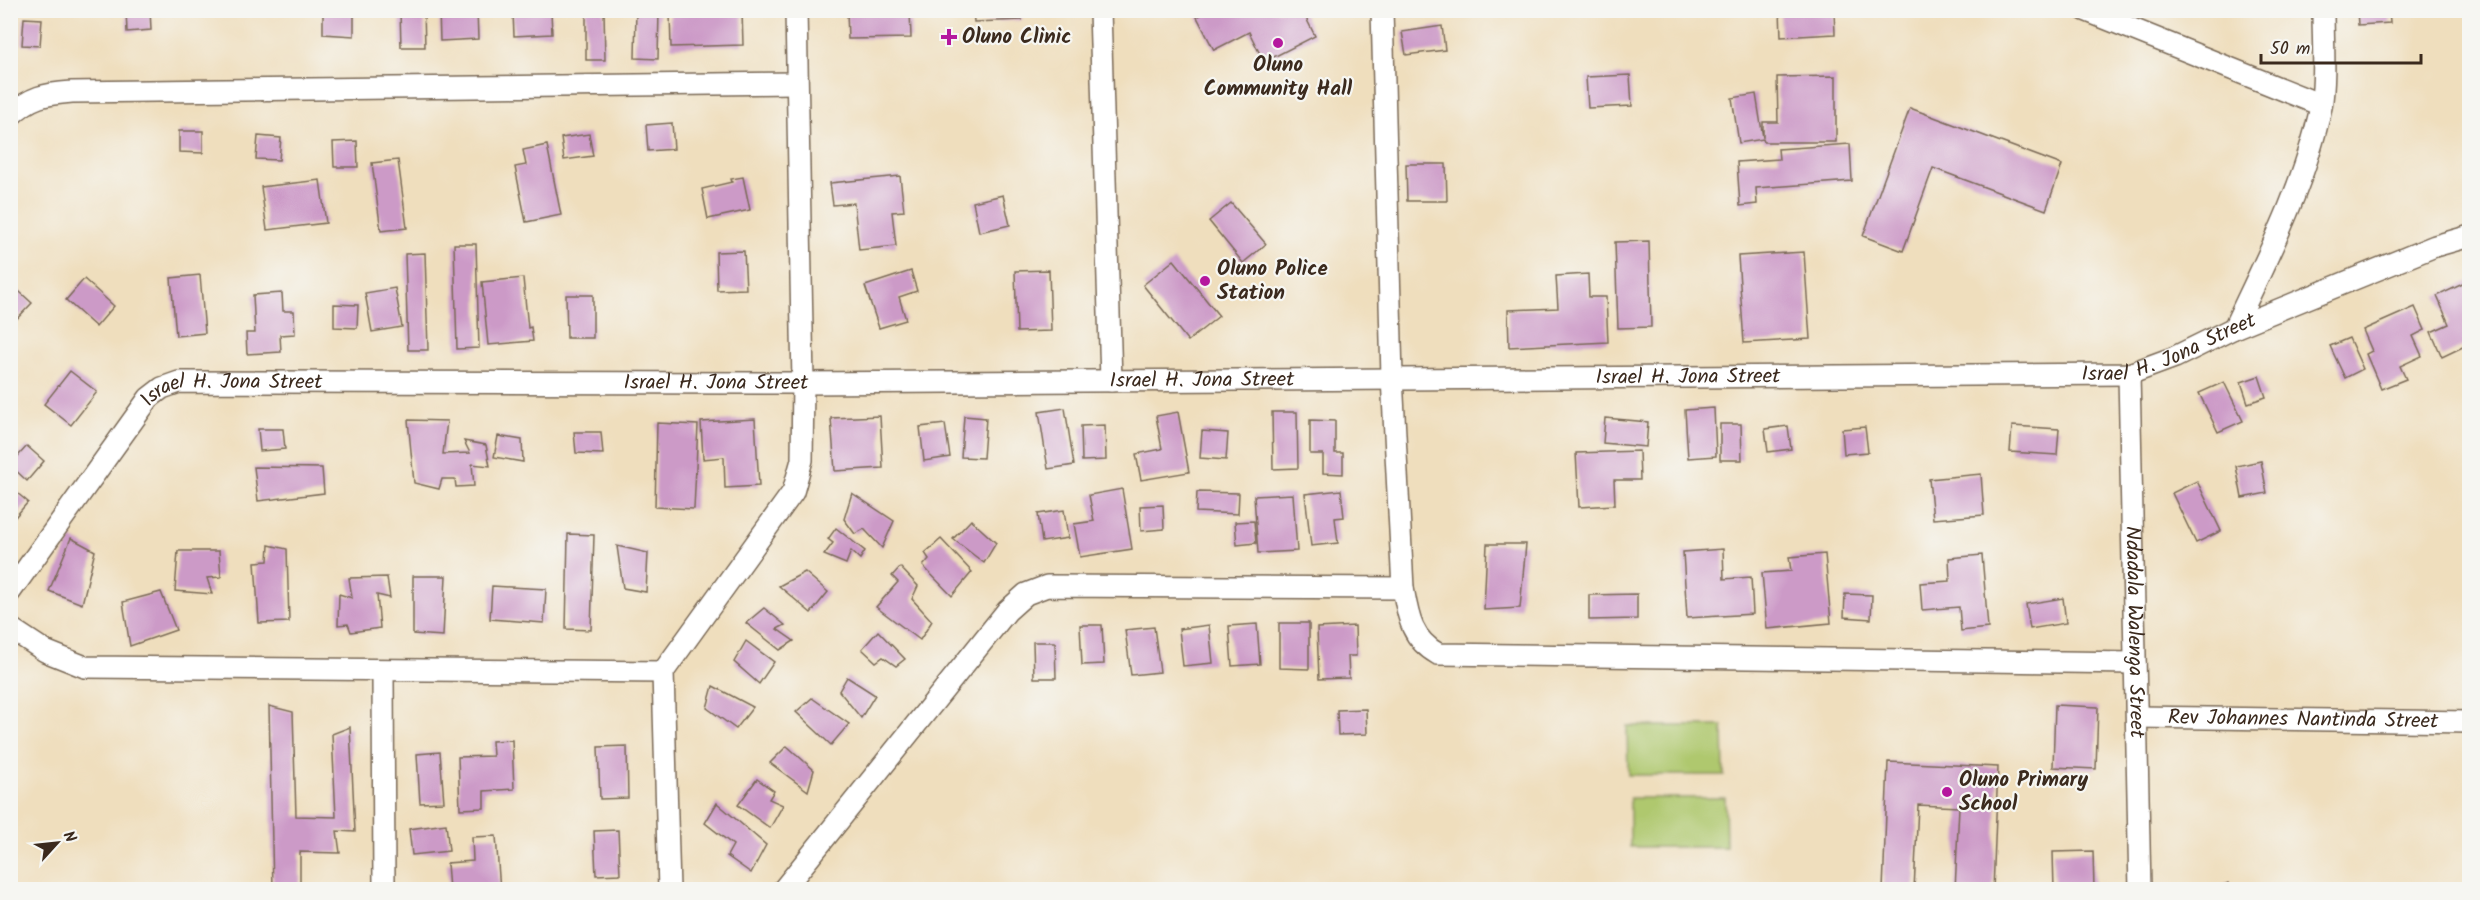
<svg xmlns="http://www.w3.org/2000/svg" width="2480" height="900" font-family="Kalam,sans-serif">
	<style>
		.green { fill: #afc86e; stroke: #757946; stroke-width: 1.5 }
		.building { fill: #cc9ac7 }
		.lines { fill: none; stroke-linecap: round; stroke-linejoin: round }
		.street-casing { stroke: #7a6956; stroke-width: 24 }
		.street { stroke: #fff; stroke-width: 21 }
		.poi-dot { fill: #b5179e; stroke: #f6f6f2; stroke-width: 2 }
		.labels { text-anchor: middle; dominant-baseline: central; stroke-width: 4.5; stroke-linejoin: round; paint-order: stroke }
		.poi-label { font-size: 21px; font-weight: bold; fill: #3b2a1e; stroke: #f6f6f2; text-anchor: start }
		.street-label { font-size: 21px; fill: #3b2a1e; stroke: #f6f6f2 }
	</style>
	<rect width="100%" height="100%" fill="#f6f6f2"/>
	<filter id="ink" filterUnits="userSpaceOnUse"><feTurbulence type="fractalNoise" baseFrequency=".0167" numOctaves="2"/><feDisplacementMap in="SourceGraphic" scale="12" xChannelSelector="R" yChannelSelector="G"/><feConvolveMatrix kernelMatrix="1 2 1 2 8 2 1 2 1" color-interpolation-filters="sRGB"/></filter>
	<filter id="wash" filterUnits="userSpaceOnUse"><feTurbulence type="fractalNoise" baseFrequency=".008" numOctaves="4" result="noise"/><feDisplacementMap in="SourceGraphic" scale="24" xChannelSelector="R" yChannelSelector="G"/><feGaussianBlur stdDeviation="1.35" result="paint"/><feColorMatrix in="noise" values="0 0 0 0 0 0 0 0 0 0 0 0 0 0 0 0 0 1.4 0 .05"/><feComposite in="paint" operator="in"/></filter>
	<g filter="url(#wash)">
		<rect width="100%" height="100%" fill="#efdebd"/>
		<g class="green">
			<polygon points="1627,726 1723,726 1724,775 1628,775"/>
			<polygon points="1630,798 1725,798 1726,847 1630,847"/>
		</g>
		<g id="blocks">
			<g class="building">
				<polygon points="126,10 150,10 151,30 127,32"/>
				<polygon points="323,10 354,10 354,36 323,34"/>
				<polygon points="400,10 424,10 425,47 401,47"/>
				<polygon points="439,10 477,10 478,39 440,41"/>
				<polygon points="586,10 604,10 605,60 586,60"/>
				<polygon points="636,10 659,10 658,59 635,58"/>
				<polygon points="847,10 910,10 911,38 848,39"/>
				<polygon points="973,10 1021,10 1022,20 974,22"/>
				<polygon points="1209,10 1302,10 1315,36 1264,62 1249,32 1214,50 1197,17"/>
				<polygon points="1780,10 1834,10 1835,34 1781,37"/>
				<polygon points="2357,10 2389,10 2390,23 2358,25"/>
				<polygon points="551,11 552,34 514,36 513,13"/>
				<polygon points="742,11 743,45 671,47 670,13"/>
				<polygon points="24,18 42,19 40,46 22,45"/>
				<polygon points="1442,26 1445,50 1406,55 1402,32"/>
				<polygon points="1630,75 1632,106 1588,108 1586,77"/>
				<polygon points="1836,76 1836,142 1764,142 1763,139 1739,143 1732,98 1756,94 1763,138 1763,122 1778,122 1777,77"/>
				<polygon points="1910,108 2062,165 2046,210 1933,168 1903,251 1863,236"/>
				<polygon points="672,123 674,149 648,151 646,125"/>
				<polygon points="179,131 203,131 203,153 179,152"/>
				<polygon points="589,134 593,156 564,160 561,138"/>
				<polygon points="258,136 281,138 279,160 256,159"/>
				<polygon points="357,141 358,167 334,167 333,142"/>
				<polygon points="1850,144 1852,181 1756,188 1757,204 1740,206 1737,162 1779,159 1778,149"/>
				<polygon points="547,145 561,215 526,222 515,167 526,165 523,150"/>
				<polygon points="398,160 407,228 381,231 372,163"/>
				<polygon points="1406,164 1446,164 1447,201 1407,201"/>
				<polygon points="900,176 904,211 892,212 896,246 859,250 854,203 833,205 830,183"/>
				<polygon points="743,177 750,210 708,219 702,189 732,182 731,179"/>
				<polygon points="320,180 326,223 267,230 261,187"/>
				<polygon points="1003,195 1010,225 979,232 973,202"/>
				<polygon points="1231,203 1266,244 1243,263 1209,221"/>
				<polygon points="1649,241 1651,327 1618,328 1615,242"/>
				<polygon points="454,244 476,244 479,348 457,349"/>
				<polygon points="744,251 746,289 717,290 716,252"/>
				<polygon points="1804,252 1810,339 1744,343 1738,256"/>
				<polygon points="425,253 428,350 408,350 405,254"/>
				<polygon points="1174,260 1219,316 1188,341 1143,285"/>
				<polygon points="1049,270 1051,331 1017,332 1015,271"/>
				<polygon points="911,271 917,291 899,297 906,320 879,328 865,286"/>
				<polygon points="1588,274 1589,297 1606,297 1608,342 1509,347 1508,310 1558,308 1556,276"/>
				<polygon points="200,275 205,333 176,336 171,278"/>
				<polygon points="523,278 528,328 531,327 533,341 488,345 482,282"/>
				<polygon points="84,279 114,306 96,327 66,300"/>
				<polygon points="2469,281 2469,344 2442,357 2431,332 2449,324 2437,296"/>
				<polygon points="10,283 32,303 10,326"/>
				<polygon points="395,288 402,327 372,332 365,293"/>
				<polygon points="282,293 283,311 294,311 295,334 280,335 281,352 247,354 246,333 255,333 253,295"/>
				<polygon points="566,295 593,295 593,338 567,338"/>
				<polygon points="334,304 358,305 357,328 334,327"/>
				<polygon points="2415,307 2425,330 2413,336 2422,356 2400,366 2406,379 2381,389 2366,354 2372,351 2363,330"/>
				<polygon points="2349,338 2363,369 2345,378 2330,346"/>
				<polygon points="70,371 97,392 71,425 44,404"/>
				<polygon points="2259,376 2266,397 2248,403 2241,382"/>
				<polygon points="2224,382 2243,421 2218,432 2199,393"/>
				<polygon points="1065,408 1074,465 1048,469 1039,412"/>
				<polygon points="1714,408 1716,456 1688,458 1685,410"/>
				<polygon points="1178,412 1189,472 1141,480 1136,454 1162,449 1156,416"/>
				<polygon points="1272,412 1297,412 1298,468 1273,469"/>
				<polygon points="880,416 883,468 835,471 831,418"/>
				<polygon points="964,416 986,418 983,458 961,457"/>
				<polygon points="1605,418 1648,422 1646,447 1603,443"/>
				<polygon points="755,419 759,486 725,488 724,457 703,459 701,422"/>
				<polygon points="408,420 447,421 443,454 470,453 464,441 486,445 490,466 472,464 474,486 456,487 455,479 442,479 439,489 414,483"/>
				<polygon points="1310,420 1335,421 1335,453 1343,453 1343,474 1323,473 1323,454 1310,454"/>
				<polygon points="657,423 698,425 694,509 655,507"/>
				<polygon points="945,424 950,457 924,461 920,427"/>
				<polygon points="1720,424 1741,424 1742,460 1720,460"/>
				<polygon points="1105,425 1106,460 1082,461 1081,426"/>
				<polygon points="1788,426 1791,449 1768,452 1765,429"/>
				<polygon points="2012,426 2059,429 2057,455 2010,452"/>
				<polygon points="1865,427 1868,452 1844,454 1842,429"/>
				<polygon points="258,429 283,429 285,449 260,451"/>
				<polygon points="1202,431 1228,433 1226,460 1200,458"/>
				<polygon points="574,432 601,432 603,454 576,453"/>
				<polygon points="498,436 522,440 523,462 494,457"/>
				<polygon points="27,446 44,461 27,481 10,465"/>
				<polygon points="1639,451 1640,480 1614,480 1615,505 1579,507 1576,453"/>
				<polygon points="2261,461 2267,493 2242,498 2236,466"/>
				<polygon points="254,467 322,468 324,493 258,501"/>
				<polygon points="1981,474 1984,515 1933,519 1929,479"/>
				<polygon points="2197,481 2221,531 2196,543 2172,493"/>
				<polygon points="10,487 28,502 10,523"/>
				<polygon points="1122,489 1132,549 1080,557 1074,524 1094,521 1089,495"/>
				<polygon points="1341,490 1344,517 1335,518 1338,543 1311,546 1305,494"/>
				<polygon points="1197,492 1239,493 1238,514 1196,512"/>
				<polygon points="852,493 894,521 882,548 864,529 855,534 844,519"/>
				<polygon points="1293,494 1297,551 1258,553 1254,496"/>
				<polygon points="1163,505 1164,529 1141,531 1140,506"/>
				<polygon points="1064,510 1068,538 1042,542 1038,514"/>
				<polygon points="971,520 996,543 984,563 953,539"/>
				<polygon points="1254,521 1256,543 1237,545 1235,522"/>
				<polygon points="836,528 865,551 860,559 851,551 846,564 824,555 833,543 828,539"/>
				<polygon points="568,534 594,535 591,630 566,629"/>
				<polygon points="71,538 95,551 82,604 49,591"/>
				<polygon points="941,539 972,572 952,596 923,566 929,559 925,553"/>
				<polygon points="1487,544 1526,544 1520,608 1484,610"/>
				<polygon points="269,545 287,549 289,622 259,623 255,562 268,561"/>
				<polygon points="617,546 648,553 646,592 623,588"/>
				<polygon points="1723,549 1724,579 1751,577 1753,614 1687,618 1683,552"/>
				<polygon points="178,551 219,551 221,577 207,578 212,594 175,591"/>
				<polygon points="1825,554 1831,623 1767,629 1762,573 1791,571 1789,557"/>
				<polygon points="1982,555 1988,628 1961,631 1959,607 1922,610 1920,583 1950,581 1949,558"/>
				<polygon points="900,567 918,586 912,599 932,621 920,640 876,607 898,582 892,576"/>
				<polygon points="805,572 828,592 811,613 779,586"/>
				<polygon points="413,576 446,576 443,636 413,634"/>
				<polygon points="387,577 390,598 377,595 380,628 351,632 348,624 338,625 339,594 352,598 349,578"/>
				<polygon points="492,586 546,589 544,623 490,619"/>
				<polygon points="161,592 176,630 130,646 123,602"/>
				<polygon points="1637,594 1637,619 1589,620 1589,595"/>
				<polygon points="1845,594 1872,595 1871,619 1844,617"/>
				<polygon points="2063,598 2066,623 2030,629 2026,604"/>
				<polygon points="764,608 785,625 777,629 794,641 780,650 746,623"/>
				<polygon points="1279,623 1309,623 1309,669 1279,668"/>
				<polygon points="1257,624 1260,664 1232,666 1229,626"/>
				<polygon points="1080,625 1102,625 1104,664 1082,665"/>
				<polygon points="1209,625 1213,663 1183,666 1179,629"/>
				<polygon points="1355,626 1356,656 1348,656 1349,678 1319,679 1317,628"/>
				<polygon points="1154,627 1160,672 1131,675 1125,630"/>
				<polygon points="878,631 905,659 896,666 883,657 876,662 862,649"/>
				<polygon points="746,641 774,662 759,684 734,662"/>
				<polygon points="1033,642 1055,642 1056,678 1034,678"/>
				<polygon points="847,677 875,695 861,718 839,691"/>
				<polygon points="713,686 753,707 736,729 707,708"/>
				<polygon points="812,698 849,724 831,745 796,712"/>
				<polygon points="2055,705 2098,707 2096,769 2053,767"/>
				<polygon points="269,706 293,712 296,816 336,817 332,734 350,727 355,832 337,831 340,853 300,852 300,890 273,890"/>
				<polygon points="1366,709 1367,734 1338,735 1337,710"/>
				<polygon points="512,740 514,789 484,791 484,808 460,809 458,757 493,756 492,741"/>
				<polygon points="627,746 628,798 600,799 598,747"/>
				<polygon points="787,746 814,770 808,791 770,763"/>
				<polygon points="440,752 444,802 420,803 417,754"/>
				<polygon points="1888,762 1998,767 1993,890 1955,890 1959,807 1918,805 1914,890 1883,890"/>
				<polygon points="757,779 774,791 769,799 783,805 770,828 738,805"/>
				<polygon points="717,803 766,845 751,873 727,856 733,845 705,823"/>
				<polygon points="446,824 449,851 412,855 409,829"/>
				<polygon points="618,830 620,874 596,875 594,831"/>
				<polygon points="496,836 500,890 449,890 447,863 473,861 472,837"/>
				<polygon points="2093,851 2094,890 2054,890 2053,852"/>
				<polygon points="2228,883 2231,890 2213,890"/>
			</g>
		</g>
	</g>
	<g filter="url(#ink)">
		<use href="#blocks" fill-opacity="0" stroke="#7a6956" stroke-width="1.5"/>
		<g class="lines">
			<defs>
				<g id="street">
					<polyline points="1100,10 1111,381"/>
					<polyline points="2085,10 2321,105"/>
					<path d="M10 116C31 96 45 94 72 92L796 83"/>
					<path d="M2234 328C2267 258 2305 184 2321 107 2326 78 2323 40 2323 10"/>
					<path id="s1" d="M2129 374 2140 890"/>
					<path d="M1403 588C1408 616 1411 639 1438 654L2135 663"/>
					<path id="s2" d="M10 592 149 398 162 388 179 382 803 383 2129 374 2175 357 2234 328 2435 246 2470 236"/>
					<polyline points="10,628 45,651 85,667 663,672"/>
					<polyline points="383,671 384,890"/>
					<path id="s3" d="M2137 717 2470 722"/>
					<polyline points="669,890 663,672 793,492 802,460 803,383 796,10"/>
					<polyline points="783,890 1007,611 1026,594 1047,586 1403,588 1392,377 1382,10"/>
				</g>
			</defs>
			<use href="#street" class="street-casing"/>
			<use href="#street" class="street"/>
		</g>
	</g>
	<g class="poi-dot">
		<path d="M946 28h6v6h6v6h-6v6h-6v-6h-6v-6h6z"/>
		<circle cx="1278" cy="43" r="6"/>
		<circle cx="1205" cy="281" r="6"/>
		<circle cx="1947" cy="792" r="6"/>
	</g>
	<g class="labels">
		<g class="poi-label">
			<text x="962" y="37">Oluno Clinic</text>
			<text x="1278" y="65" text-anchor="middle">Oluno<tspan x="1278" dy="24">Community Hall</tspan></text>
			<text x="1217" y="269">Oluno Police<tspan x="1217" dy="24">Station</tspan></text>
			<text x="1959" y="780">Oluno Primary<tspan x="1959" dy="24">School</tspan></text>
		</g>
		<g class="street-label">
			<text stroke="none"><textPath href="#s2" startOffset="2268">Israel H. Jona Street</textPath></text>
			<text stroke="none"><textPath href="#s2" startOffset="1782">Israel H. Jona Street</textPath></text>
			<text stroke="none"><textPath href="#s2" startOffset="1296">Israel H. Jona Street</textPath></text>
			<text stroke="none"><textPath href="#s2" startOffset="810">Israel H. Jona Street</textPath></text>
			<text stroke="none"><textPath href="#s2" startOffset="324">Israel H. Jona Street</textPath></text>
			<text stroke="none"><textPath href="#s1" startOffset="258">Ndadala Walenga Street</textPath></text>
			<text stroke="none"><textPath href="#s3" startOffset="166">Rev Johannes Nantinda Street</textPath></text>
		</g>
	</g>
	<rect width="2480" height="900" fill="none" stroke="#f6f6f2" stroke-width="36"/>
	<g transform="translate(57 843) rotate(63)" stroke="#f6f6f2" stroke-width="4.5" paint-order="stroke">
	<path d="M0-4.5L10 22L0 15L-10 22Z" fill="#3b2a1e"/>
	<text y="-9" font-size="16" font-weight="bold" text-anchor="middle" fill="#3b2a1e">N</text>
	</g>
	<path d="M2261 54v9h160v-9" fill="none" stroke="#3b2a1e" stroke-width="3"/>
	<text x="2270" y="54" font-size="18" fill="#3b2a1e" stroke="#f6f6f2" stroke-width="4.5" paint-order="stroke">50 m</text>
</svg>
